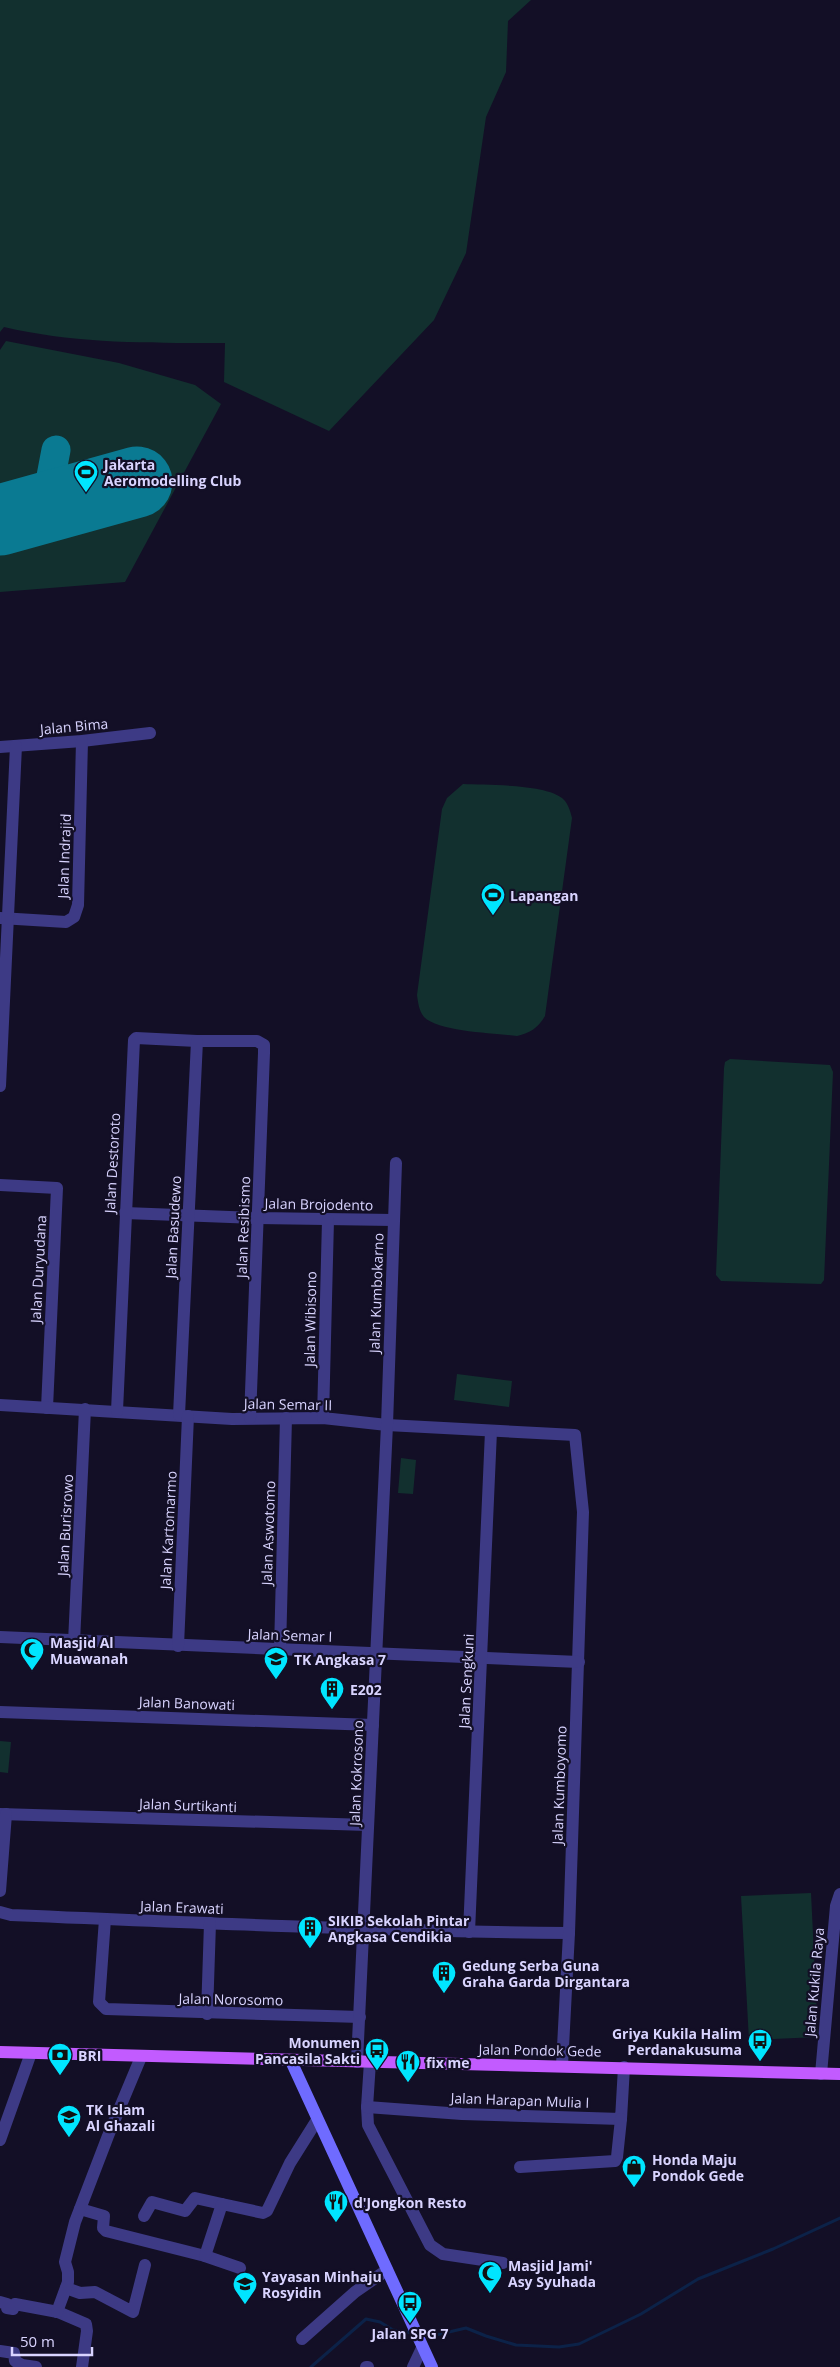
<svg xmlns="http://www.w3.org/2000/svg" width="840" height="2367" font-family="'Open Sans',sans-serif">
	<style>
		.green { fill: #12302f }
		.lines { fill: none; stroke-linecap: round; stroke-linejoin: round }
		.stream { stroke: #0c2248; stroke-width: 3 }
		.taxiway { stroke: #0a7a92; stroke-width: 29 }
		.runway { stroke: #0a7a92; stroke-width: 71 }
		.minor { stroke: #3d3a85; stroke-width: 12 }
		.secondary { stroke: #6f6bff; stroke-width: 12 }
		.primary { stroke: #c25bff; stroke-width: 12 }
		.labels { text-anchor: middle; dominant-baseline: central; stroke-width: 4.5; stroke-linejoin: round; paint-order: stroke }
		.poi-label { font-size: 14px; font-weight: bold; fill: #d9d4ff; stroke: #130f26; text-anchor: start }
		.street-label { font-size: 14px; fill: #d9d4ff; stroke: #130f26 }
	</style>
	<rect width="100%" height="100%" fill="#130f26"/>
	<g class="green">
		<path d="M0 0H531L508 21 506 72 486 117 466 253 434 320 329 431 224 382 225 343C151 343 76 344 4 327L0 332Z"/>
		<polygon points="6,341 119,363 195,385 221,404 125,582 0,592 0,350"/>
		<path d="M463 784C486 785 545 784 562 798 568 803 570 810 572 818L545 1016C538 1028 530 1033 517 1036 495 1033 439 1032 424 1017 419 1011 418 1002 417 995L442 809 447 798Z"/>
		<polygon points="730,1059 830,1065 833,1072 824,1280 821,1284 721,1281 716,1275 724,1068 725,1062"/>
		<polygon points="457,1374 512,1381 509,1407 454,1400"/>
		<polygon points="401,1458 416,1460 413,1494 398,1493"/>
		<polygon points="0,1741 11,1742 8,1773 0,1772"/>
		<polygon points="811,1893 818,2037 749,2040 741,1896"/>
	</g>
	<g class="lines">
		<g class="stream">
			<polyline points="421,2334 436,2335 466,2328 486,2336 516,2345 559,2347 579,2344 641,2314 698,2279 773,2249 840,2218"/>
			<polyline points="311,2367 366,2319 380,2322 393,2330 412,2333"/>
		</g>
		<polyline class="taxiway" points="45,508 56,450"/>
		<polyline class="runway" points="0,520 137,482"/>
		<g class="minor">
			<polyline points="0,747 82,741 150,733"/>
			<polyline points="0,918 66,922 74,917 78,905 82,741"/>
			<polyline points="0,1086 16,746"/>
			<polyline points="0,1185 57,1188 47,1408"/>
			<polyline points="125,1213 258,1218 393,1220"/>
			<path d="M0 1405 232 1419 323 1418 387 1425 575 1435 583 1512 569 1933C383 1931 197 1923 11 1915L0 1912"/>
			<polyline points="117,1411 134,1040 136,1038 197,1041 257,1041 264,1045 264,1053 250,1418"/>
			<polyline points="179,1415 197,1041"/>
			<polyline points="323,1418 328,1220"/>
			<polyline points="0,1637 579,1662"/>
			<polyline points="74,1642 85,1409"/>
			<polyline points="178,1646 188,1416"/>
			<polyline points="280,1650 286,1418"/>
			<polyline points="0,1712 373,1725"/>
			<polyline points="0,1814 368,1825"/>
			<polyline points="0,1891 6,1814"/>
			<polyline points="105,1919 99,2002 106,2009 360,2017"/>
			<polyline points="469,1932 491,1431"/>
			<polyline points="207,2014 210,1923"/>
			<polyline points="357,2062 387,1425 396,1163"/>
			<polyline points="370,2062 367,2107 368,2125 430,2245 443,2254 503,2263"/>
			<polyline points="562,2066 569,1933"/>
			<polyline points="821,2074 836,1906 840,1894"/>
			<polyline points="367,2107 462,2114 621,2119 624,2067"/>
			<polyline points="0,2140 31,2053"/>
			<polyline points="520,2167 615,2161 617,2157 621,2119"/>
			<polyline points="80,2209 104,2216 103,2228 106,2231 205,2256 240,2268"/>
			<polyline points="144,2216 152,2202 185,2211 195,2198 222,2204"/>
			<polyline points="205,2256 222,2204 263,2213 267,2211 290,2163 317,2120"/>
			<polyline points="66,2288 80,2293 95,2292 133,2312 145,2265"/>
			<polyline points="0,2302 7,2304 7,2308 13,2309 15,2304 58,2312 86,2324 87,2331 82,2367"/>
			<polyline points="57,2312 68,2282 68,2272 65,2262 75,2222 108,2136 141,2057"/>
			<polyline points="302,2339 355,2292 387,2270"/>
			<polyline points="0,2351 14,2353 15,2361 22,2365 36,2367"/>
			<polyline points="366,2367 368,2367"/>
			<polyline points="413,2367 422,2348"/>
		</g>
		<polyline class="secondary" points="291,2061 432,2367"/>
		<polyline class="primary" points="0,2052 840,2074"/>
	</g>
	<defs>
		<symbol id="stadium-pin" viewBox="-11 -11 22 30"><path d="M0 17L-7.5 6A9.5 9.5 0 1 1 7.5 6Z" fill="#00e5ff" stroke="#130f26"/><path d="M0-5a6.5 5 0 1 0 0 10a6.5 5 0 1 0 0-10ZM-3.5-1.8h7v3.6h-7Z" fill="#111"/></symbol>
		<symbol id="mosque-pin" viewBox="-11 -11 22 30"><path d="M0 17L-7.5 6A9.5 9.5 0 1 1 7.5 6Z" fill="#00e5ff" stroke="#130f26"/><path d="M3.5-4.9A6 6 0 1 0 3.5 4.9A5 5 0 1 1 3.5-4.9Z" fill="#111"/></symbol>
		<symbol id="school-pin" viewBox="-11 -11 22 30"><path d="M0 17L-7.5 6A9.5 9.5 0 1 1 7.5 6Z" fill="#00e5ff" stroke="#130f26"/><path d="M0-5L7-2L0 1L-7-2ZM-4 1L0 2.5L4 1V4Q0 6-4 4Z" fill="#111"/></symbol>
		<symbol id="building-pin" viewBox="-11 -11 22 30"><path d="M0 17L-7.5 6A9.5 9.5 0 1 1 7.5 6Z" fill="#00e5ff" stroke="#130f26"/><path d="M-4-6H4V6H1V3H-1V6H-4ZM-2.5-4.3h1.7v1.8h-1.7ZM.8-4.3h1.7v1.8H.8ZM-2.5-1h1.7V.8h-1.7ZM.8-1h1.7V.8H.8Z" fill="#111"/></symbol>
		<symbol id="bus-pin" viewBox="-11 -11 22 30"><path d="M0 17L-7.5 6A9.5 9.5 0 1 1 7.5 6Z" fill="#00e5ff" stroke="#130f26"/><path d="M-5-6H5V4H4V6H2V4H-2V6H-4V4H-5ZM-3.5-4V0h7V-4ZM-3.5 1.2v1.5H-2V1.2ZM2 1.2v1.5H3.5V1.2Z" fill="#111"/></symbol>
		<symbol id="bank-pin" viewBox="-11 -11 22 30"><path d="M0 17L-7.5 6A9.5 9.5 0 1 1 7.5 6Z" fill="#00e5ff" stroke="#130f26"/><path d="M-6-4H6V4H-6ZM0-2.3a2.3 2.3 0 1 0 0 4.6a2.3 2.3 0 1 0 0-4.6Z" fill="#111"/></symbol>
		<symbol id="restaurant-pin" viewBox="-11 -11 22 30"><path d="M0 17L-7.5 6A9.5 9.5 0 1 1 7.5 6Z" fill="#00e5ff" stroke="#130f26"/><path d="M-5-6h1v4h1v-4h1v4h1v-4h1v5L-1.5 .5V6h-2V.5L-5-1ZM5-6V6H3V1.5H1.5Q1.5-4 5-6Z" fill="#111"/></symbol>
		<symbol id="shop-pin" viewBox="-11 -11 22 30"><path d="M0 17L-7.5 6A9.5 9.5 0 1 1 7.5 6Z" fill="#00e5ff" stroke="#130f26"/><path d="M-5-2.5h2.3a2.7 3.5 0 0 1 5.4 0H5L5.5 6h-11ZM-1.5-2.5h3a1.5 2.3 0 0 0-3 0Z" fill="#111"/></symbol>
	</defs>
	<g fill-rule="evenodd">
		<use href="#stadium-pin" x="72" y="458" width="28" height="38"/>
		<use href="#stadium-pin" x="479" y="881" width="28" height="38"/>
		<use href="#mosque-pin" x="18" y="1636" width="28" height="38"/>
		<use href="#school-pin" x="262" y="1645" width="28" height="38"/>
		<use href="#building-pin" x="318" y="1675" width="28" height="38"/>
		<use href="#building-pin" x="296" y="1914" width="28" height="38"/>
		<use href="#building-pin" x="430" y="1959" width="28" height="38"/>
		<use href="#bus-pin" x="746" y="2027" width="28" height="38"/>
		<use href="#bus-pin" x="363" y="2036" width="28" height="38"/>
		<use href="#bank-pin" x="46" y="2041" width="28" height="38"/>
		<use href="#restaurant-pin" x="394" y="2048" width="28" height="38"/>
		<use href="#school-pin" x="55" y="2103" width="28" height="38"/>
		<use href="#shop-pin" x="620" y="2153" width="28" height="38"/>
		<use href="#restaurant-pin" x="322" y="2188" width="28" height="38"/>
		<use href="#mosque-pin" x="476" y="2259" width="28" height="38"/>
		<use href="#school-pin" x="231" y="2270" width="28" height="38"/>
		<use href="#bus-pin" x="396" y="2289" width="28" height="38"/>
	</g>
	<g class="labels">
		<g class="poi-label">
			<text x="104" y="464">Jakarta<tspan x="104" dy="16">Aeromodelling Club</tspan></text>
			<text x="510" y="895">Lapangan</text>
			<text x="50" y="1642">Masjid Al<tspan x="50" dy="16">Muawanah</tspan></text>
			<text x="294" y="1659">TK Angkasa 7</text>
			<text x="350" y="1689">E202</text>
			<text x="328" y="1920">SIKIB Sekolah Pintar<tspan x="328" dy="16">Angkasa Cendikia</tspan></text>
			<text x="462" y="1965">Gedung Serba Guna<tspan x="462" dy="16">Graha Garda Dirgantara</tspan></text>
			<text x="742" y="2033" text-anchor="end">Griya Kukila Halim<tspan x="742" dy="16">Perdanakusuma</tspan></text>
			<text x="360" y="2042" text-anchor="end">Monumen<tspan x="360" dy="16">Pancasila Sakti</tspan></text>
			<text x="78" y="2055">BRI</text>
			<text x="426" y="2062">fix me</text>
			<text x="86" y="2109">TK Islam<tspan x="86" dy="16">Al Ghazali</tspan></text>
			<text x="652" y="2159">Honda Maju<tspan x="652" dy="16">Pondok Gede</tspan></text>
			<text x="354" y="2202">d'Jongkon Resto</text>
			<text x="508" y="2265">Masjid Jami'<tspan x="508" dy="16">Asy Syuhada</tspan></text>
			<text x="262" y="2276">Yayasan Minhaju<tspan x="262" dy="16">Rosyidin</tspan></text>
			<text x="410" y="2333" text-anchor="middle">Jalan SPG 7</text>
		</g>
		<g class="street-label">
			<text transform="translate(74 726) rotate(-5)">Jalan Bima</text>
			<text transform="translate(64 856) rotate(-88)">Jalan Indrajid</text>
			<text transform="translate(112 1163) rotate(-87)">Jalan Destoroto</text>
			<text transform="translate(319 1204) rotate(1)">Jalan Brojodento</text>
			<text transform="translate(173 1227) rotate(-87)">Jalan Basudewo</text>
			<text transform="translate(243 1227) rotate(-88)">Jalan Resibismo</text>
			<text transform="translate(38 1269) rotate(-87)">Jalan Duryudana</text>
			<text transform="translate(376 1293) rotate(-88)">Jalan Kumbokarno</text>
			<text transform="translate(310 1319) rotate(-89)">Jalan Wibisono</text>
			<text transform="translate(288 1404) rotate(1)">Jalan Semar II</text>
			<text transform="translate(65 1525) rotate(-87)">Jalan Burisrowo</text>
			<text transform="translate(168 1530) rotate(-87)">Jalan Kartomarmo</text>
			<text transform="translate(268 1533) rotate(-88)">Jalan Aswotomo</text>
			<text transform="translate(290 1635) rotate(2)">Jalan Semar I</text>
			<text transform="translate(466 1681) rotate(-87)">Jalan Sengkuni</text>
			<text transform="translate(187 1703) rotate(2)">Jalan Banowati</text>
			<text transform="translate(356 1773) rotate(-88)">Jalan Kokrosono</text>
			<text transform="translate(559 1785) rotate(-88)">Jalan Kumboyomo</text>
			<text transform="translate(188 1805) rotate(2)">Jalan Surtikanti</text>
			<text transform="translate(182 1907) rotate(2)">Jalan Erawati</text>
			<text transform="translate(814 1982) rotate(-85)">Jalan Kukila Raya</text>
			<text transform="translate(231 1999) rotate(1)">Jalan Norosomo</text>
			<text transform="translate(540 2050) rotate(1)">Jalan Pondok Gede</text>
			<text transform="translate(520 2100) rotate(2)">Jalan Harapan Mulia I</text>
		</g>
	</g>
	<path d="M12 2347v8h80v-8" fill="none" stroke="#d9d4ff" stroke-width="2.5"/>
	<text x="20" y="2347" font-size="15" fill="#d9d4ff" stroke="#130f26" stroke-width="4" paint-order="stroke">50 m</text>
</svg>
